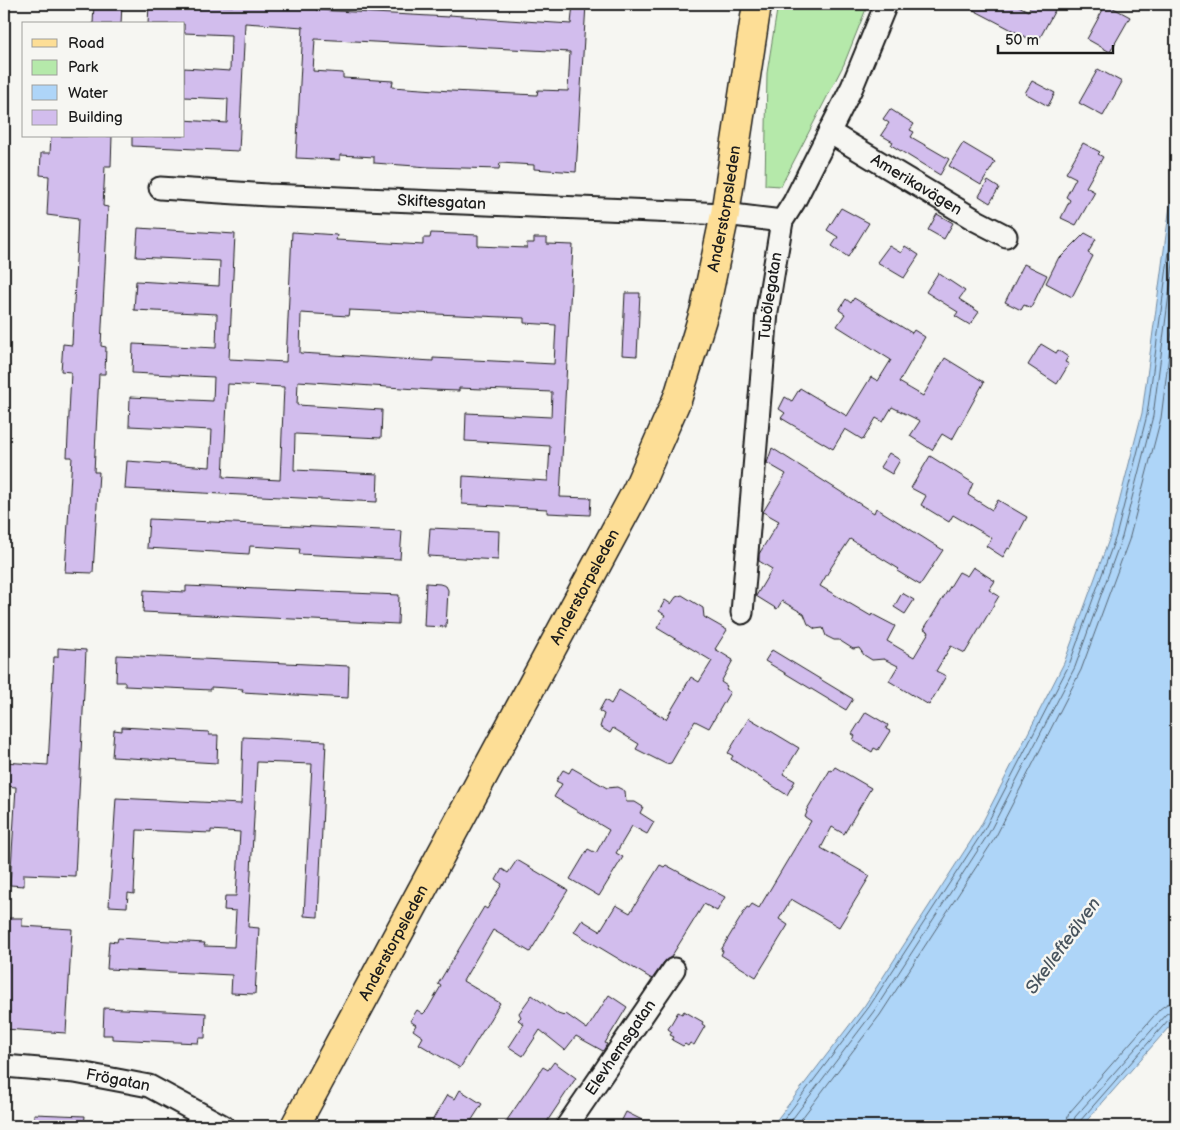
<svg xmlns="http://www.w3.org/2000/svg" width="1180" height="1130" font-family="'Balsamiq Sans',sans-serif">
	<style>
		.green { fill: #b5e9aa; stroke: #688263 }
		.water { fill: #aed5f8; stroke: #748ba0 }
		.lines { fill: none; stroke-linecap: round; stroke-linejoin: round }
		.shore { stroke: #566674; stroke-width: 1 }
		.building { fill: #d2bded; stroke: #1c1c1c; fill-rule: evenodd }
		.minor-casing { stroke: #1c1c1c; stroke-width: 25 }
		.major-casing { stroke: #1c1c1c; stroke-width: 31 }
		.minor { stroke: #f6f6f2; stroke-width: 21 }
		.major { stroke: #fdde96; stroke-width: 28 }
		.labels { text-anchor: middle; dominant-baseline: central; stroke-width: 5; stroke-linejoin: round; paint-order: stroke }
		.street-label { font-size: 16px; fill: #1c1c1c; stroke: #f6f6f2 }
		.water-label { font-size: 18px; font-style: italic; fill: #48545e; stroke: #f6f6f2 }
	</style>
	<rect width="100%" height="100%" fill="#f6f6f2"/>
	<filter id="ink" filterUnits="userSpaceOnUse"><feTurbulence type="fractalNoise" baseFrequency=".02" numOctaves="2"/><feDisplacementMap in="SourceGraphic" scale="10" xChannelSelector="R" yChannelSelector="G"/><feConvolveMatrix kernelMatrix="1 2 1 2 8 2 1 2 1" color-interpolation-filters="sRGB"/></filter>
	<g filter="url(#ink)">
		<polygon class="green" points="778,4 868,4 844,64 781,186 765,185 767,73"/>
		<polygon class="water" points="1176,175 1176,1019 1082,1126 772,1126 865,1005 980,827 1064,663 1111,534 1142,413 1169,213"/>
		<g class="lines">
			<g class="shore">
				<polyline points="779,1126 869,1007 984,830 1069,665 1116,536 1147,415 1176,200"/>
				<polyline points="787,1126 874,1011 989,833 1075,667 1122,537 1153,416 1176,241"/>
				<polyline points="796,1126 880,1015 995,838 1081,670 1129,540 1161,418 1176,299"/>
				<polyline points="1065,1126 1069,1113 1160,1009 1167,1004 1176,1002"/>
				<polyline points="1072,1126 1075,1117 1166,1014 1176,1010"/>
				<polyline points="1079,1126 1080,1121 1170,1018 1176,1016"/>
			</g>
		</g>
		<g class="building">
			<polygon points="94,4 122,4 121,24 93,24"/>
			<path d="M149 4 233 6V4H317L316 10 449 17V15L477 17V18L571 24 573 4H586L576 172 534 169V165L500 163 499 169 429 167 374 163V157L358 156 340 155V160L296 158 303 27 245 23 239 151 132 146V136H184V120L227 123 228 99 184 97V68L230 71 231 35 184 33V24H148ZM315 39 570 52 568 91 538 90 537 95 451 91 392 87 393 81 343 78V73L313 71Z"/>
			<polygon points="962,4 1015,4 1028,11 1032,4 1044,4 1055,10 1037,43"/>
			<polygon points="1106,4 1130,17 1110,52 1087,39"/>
			<polygon points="1098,69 1122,82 1103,116 1079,103"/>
			<polygon points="1032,81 1055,93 1048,106 1025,93"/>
			<polygon points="890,109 914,124 910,130 914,132 911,137 949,159 940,175 891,145 893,142 881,135 889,123 883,119"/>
			<polygon points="51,136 112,136 111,166 105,166 103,206 108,207 101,346 106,347 105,374 99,374 94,472 99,472 93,573 65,572 72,457 67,457 71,372 61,371 63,344 72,345 78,219 47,215 49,176 40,175 41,153 50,153"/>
			<polygon points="963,143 995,162 981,185 949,166"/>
			<polygon points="1083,143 1100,152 1098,154 1103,157 1086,187 1095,192 1076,225 1061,218 1070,200 1066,197 1076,178 1066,173"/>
			<polygon points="988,181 999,188 990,203 979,196"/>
			<polygon points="841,208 869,223 848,257 832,246 838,237 827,230"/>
			<polygon points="937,214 953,223 944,239 928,230"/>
			<path d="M138 228 235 234 229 359 286 362 292 232 337 235 336 240 423 245V238H430L431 233 478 235V246L527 248V243H534V238H547V244L573 245 560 497 591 498 590 515 547 513V509L462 504 463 476 548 481 550 446 465 441 466 413 551 417 552 392 459 388V391L432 390 298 381 297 405 382 410 381 438 295 434 294 470 378 474 377 502 125 489 127 461 210 467 212 430 129 426 130 397 213 401 214 377 132 373 133 344 216 348 217 314 134 310 136 281 219 286 220 261 136 257ZM349 310 524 318V323L556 325 554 364 433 358V361L300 353 301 313 348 316ZM228 384 284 387 280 480 223 477Z"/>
			<polygon points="1085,233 1096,239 1088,253 1093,256 1072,297 1046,283 1059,257 1060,258"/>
			<polygon points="889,246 901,253 905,246 919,255 904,278 877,262"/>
			<polygon points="1024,264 1047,275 1031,308 1024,305 1021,310 1005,302"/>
			<polygon points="938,273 965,291 959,299 979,312 970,325 955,316 958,312 926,292"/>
			<polygon points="625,293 640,293 637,356 622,355"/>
			<polygon points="854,298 912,333 914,330 925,337 899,382 923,396 945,358 984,382 952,440 942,434 932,450 910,436 920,421 892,407 883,422 876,418 863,440 845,429 833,449 781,418 785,413 779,409 785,397 792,401 800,388 847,416 871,377 878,381 891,360 837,326 845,314 839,310 846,299 851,303"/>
			<polygon points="1041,344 1056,353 1058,350 1068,357 1065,362 1069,364 1057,384 1028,365"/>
			<polygon points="772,448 874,513 876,508 943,550 920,585 897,571 899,569 850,539 832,566 820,586 871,616 872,614 895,626 887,641 914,657 929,632 924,629 959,572 967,576 973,567 995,581 989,590 999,596 965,653 951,646 936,671 946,676 929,705 889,681 898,666 884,659 872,660 864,655 859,648 853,649 839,640 834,640 826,636 823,628 815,629 808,624 804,614 782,601 777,609 756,596 772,569 759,561 759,554 779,521 763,512 786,474 767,463"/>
			<polygon points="889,453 900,460 892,474 880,467"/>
			<polygon points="930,456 973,483 968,495 992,510 998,500 1027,517 1010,549 1008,548 1003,557 986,546 992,538 953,515 949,522 921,505 926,496 911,488"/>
			<polygon points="149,519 402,531 400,559 299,554 300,549 250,546 249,554 147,548"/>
			<polygon points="430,528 499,531 498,560 428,556"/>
			<polygon points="426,583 440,584 446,586 448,590 446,627 424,626"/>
			<polygon points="186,586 399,595 398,624 143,612 144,590 186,592"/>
			<polygon points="902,593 914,600 905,614 894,607"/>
			<polygon points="682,595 703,608 704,617 727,630 715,649 733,660 721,682 727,686 725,689 730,692 709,728 695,721 671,763 666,764 636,749 639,744 613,728 610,733 600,727 604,714 599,711 605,700 611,704 619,690 666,719 691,677 699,682 712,661 657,628 665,615 659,611 665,600 671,604 676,597"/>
			<polygon points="58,648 86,650 75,876 24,874 24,886 10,885 16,787 4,786 4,762 48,765 54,657 58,657"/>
			<polygon points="772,650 853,699 846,710 765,661"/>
			<polygon points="117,655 349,666 348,698 242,692 243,689 211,687 211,690 125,686 125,682 116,682"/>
			<polygon points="866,712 888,725 886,729 890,731 878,750 874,748 872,752 853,740 855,736 852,734"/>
			<polygon points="749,718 799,748 783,774 795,781 787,795 731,759 733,756 728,753"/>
			<polygon points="122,727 209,732 209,735 218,735 217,763 112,757 114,730 122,731"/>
			<polygon points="243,737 326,741 318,917 304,916 312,764 257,762 248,927 259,928 255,994 231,993 232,975 107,969 109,941 117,942 118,938 205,943 204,946 234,947 236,911 224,910 225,896 236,896 240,832 211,830 211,833 137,830 134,894 128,893 127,907 109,906 116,798 241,804"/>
			<polygon points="835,767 871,788 844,834 832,827 821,848 870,876 839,927 791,899 779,919 788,925 756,977 721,955 723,951 721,950 747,907 749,908 752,904 759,908 811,821 805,817 807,812 806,811 830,770 832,771"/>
			<polygon points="572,768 607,788 617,787 625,791 626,802 635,802 643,807 640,813 654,822 647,834 632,826 616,853 623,857 599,896 570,879 588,849 596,853 609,830 554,797 562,784 556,781 563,770 569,773"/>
			<polygon points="517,860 568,890 530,952 493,930 463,981 500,1003 460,1068 419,1044 423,1037 413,1030 416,1025 410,1021 417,1010 423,1014 427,1010 441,986 438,984 484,907 487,909 502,884 496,880 502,869 508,873"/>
			<polygon points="660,865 664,867 666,865 725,897 717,911 704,904 671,957 664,962 652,979 574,932 582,920 600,931 616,905 630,913"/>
			<polygon points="9,918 22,918 22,926 72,929 66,1033 4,1029"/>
			<polygon points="532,995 558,1014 564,1016 566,1014 587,1029 609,995 627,1007 605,1043 607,1044 603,1051 576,1036 565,1050 540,1030 523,1056 509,1047 524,1024 518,1020 521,1017 519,1013"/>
			<polygon points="104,1008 206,1013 205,1038 199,1038 198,1043 112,1039 112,1035 103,1035"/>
			<polygon points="684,1011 703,1022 702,1024 705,1026 694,1045 690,1043 688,1046 685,1044 683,1046 672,1040 674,1037 670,1035 672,1032 668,1029 678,1012 682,1014"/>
			<polygon points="554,1062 576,1078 544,1126 503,1126 543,1067 548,1070"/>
			<polygon points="460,1090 482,1104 468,1126 429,1126 447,1095 455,1099"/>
			<polygon points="626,1112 654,1126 619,1126"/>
			<polygon points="34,1114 85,1116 84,1126 34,1126"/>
		</g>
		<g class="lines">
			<defs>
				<g id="minor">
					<path id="s1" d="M829 132 977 221 1006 236"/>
					<path id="s2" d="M160 188 268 195 725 214 782 221"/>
					<path id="s3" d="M742 613 767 312 782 221 794 202 852 87 886 4"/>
					<path id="s4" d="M4 1066 75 1072 149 1086 223 1126"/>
					<path id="s5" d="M567 1126 674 969"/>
				</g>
				<g id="major">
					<path id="s6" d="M295 1126 637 490 678 397 705 309 725 214 757 4"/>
				</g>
			</defs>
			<use href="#minor" class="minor-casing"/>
			<use href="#major" class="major-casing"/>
			<use href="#minor" class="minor"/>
			<use href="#major" class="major"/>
		</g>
	</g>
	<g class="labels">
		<g class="street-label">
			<text stroke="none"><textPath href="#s1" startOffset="102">Amerikavägen</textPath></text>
			<text stroke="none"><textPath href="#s2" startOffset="282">Skiftesgatan</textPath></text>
			<text stroke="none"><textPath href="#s6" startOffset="1018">Anderstorpsleden</textPath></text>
			<text stroke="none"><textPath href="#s3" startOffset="318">Tubölegatan</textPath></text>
			<text stroke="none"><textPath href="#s6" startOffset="612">Anderstorpsleden</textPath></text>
			<text stroke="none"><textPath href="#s6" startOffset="208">Anderstorpsleden</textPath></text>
			<text stroke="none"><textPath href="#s5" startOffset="95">Elevhemsgatan</textPath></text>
			<text stroke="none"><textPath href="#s4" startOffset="115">Frögatan</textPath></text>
		</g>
		<g class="water-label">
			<text transform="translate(1063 946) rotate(-54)">Skellefteälven</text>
		</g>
	</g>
	<rect width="1180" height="1130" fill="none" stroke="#f6f6f2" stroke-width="20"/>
	<rect x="10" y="10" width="1160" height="1110" fill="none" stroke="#1c1c1c" stroke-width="2" filter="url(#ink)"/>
	<rect x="22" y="22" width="162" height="115" fill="#f6f6f2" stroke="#9f9f9c"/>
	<rect x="32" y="39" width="25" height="8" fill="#fdde96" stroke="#9f9f9c"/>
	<text x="68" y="48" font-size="15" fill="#1c1c1c">Road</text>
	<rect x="32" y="60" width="25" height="15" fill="#b5e9aa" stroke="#9f9f9c"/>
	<text x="68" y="72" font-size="15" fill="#1c1c1c">Park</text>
	<rect x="32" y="85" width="25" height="15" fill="#aed5f8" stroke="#9f9f9c"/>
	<text x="68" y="98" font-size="15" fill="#1c1c1c">Water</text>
	<rect x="32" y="110" width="25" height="15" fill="#d2bded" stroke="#9f9f9c"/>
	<text x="68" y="122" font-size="15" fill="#1c1c1c">Building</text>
	<path d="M998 45v8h115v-8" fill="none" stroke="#1c1c1c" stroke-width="2.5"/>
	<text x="1005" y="45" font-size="15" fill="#1c1c1c" stroke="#f6f6f2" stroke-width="4" paint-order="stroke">50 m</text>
</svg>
